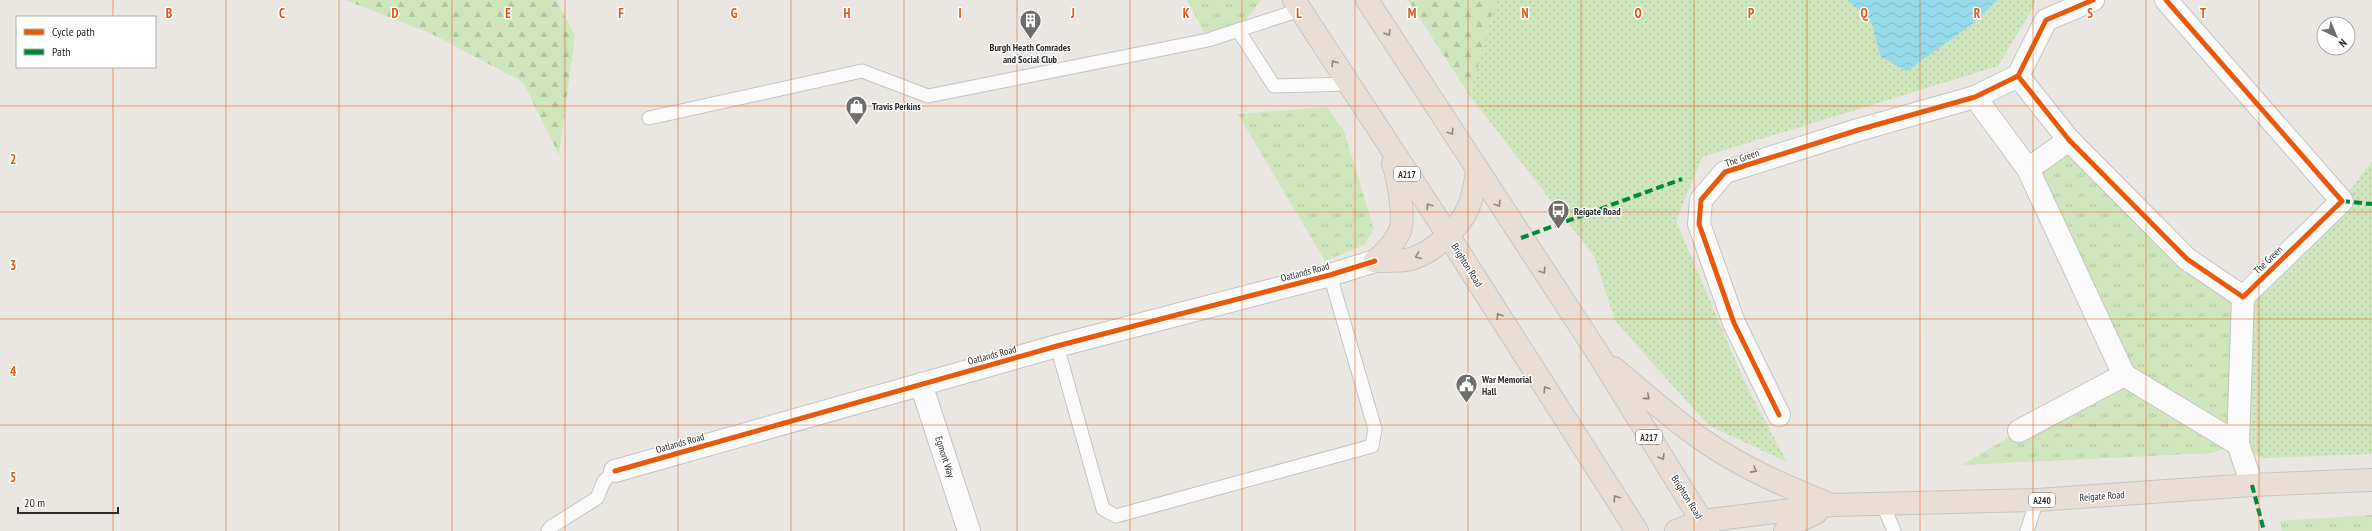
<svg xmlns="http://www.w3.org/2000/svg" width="2372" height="531" font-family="'PT Sans Narrow',sans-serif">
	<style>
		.grass { fill: url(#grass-tufts) }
		.forest { fill: url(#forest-firs) }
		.park { fill: url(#park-dots) }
		.water { fill: url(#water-waves) }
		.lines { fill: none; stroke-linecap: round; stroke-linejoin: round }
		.lane-casing { stroke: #c3c3c3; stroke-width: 15 }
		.street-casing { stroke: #c3c3c3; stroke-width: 24 }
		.highway-casing { stroke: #c6c4c2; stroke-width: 24 }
		.lane { stroke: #fcfbfb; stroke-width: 13 }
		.street { stroke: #fcfbfb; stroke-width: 22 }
		.highway { stroke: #e9ddd4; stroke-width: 22 }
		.quiet { stroke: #00873e; stroke-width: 4; stroke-dasharray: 8 4; stroke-linecap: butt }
		.cycleway-casing { stroke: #fff; stroke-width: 8 }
		.cycleway { stroke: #e8590c; stroke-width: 5 }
		.oneway { stroke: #8a8480 }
		.grid { fill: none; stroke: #df570e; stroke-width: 1; stroke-opacity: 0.55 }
		.labels { text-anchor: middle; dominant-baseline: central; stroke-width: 3; stroke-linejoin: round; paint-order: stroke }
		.shield { fill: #fff; stroke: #6b6b6b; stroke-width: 1 }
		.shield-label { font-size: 9px; font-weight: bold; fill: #2c2c2c }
		.poi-label { font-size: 10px; font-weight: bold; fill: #2c2c2c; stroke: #fff; text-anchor: start }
		.street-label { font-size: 10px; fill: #2c2c2c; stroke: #fff }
		.grid-label { font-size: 13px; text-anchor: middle; font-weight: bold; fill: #df570e; stroke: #fff; stroke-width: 3; stroke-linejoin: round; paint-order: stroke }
	</style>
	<defs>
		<pattern id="grass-tufts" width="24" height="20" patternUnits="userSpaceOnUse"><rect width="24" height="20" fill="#cfe5bc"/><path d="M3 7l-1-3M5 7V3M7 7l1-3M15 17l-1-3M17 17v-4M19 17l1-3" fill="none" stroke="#b2c5a2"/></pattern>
		<pattern id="forest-firs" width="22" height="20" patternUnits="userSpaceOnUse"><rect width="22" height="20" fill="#cfe5bc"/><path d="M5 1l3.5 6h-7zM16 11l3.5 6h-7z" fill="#b2c5a2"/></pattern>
		<pattern id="park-dots" width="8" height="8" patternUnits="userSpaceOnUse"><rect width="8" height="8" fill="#cfe5bc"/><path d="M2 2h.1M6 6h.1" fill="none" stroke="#b2c5a2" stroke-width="1.8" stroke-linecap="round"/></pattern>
		<pattern id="water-waves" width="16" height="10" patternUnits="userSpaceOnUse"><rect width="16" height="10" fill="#97dbeb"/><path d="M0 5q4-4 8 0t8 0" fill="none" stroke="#82bcca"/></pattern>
	</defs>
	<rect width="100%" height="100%" fill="#eae6e2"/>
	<g class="grass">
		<polygon points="1187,0 1261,0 1238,30 1208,40"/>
		<polygon points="1327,107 1344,131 1374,229 1364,245 1325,261 1238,114"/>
		<polygon points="2069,140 2243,297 2238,444 2212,453 1962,465 2019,431 2124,375 2028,169"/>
		<polygon points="2372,515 2372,531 2282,531 2280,521"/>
	</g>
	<g class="forest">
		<polygon points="345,0 556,0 575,35 559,155 523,82 430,33"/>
		<polygon points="1408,0 1496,0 1470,96"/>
	</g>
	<g class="park">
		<polygon points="1496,0 1847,0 1871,22 1881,57 1907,71 1971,25 1998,0 2035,0 2034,6 1998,66 1702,157 1676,221 1746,385 1787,462 1708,425 1615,321 1594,256 1470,96"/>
		<polygon points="2372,161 2372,454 2263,458 2238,444 2243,297 2342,201"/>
	</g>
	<polygon class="water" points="1847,0 1998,0 1971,25 1907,71 1881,57 1871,22"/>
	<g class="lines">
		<defs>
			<g id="lane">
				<polyline points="1238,30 1274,86 1348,84"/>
				<polyline points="649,118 862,71 928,96 1208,40 1300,10"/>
				<polyline points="1057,346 1103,509 1116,516 1372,446 1375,429 1330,275"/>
				<polyline points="1883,505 1894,531"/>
				<polyline points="548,531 551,527 597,498 604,481 615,471"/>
				<polyline points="2027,531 2037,500"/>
			</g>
			<g id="street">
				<polyline points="2018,76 2069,140 2187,259 2243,297 2342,201 2166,0"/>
				<polyline points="1975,97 2028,169 2124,375 2238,444 2252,485"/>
				<polyline points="2028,169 2069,140"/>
				<polyline points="921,384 969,531"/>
				<polyline points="1779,415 1734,323 1699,224 1701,200 1725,172 1858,130 1975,97 2018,76 2046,20 2093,0"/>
				<polyline points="2019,431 2124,375"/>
				<polyline points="2238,444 2243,297"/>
				<polyline points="615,471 1057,346 1330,275 1375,261"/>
			</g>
			<g id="highway">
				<polyline points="1294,0 1448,235 1637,531"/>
				<polyline points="1367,0 1597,352 1708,531"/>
				<path d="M1375 261C1385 261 1396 261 1406 260 1429 256 1452 234 1464 216 1472 203 1475 186 1477 171"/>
				<path d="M1375 261C1385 253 1393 245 1399 233 1406 219 1398 179 1393 163"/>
				<path d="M1614 368C1643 393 1672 419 1704 441 1743 468 1785 486 1829 504"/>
				<polyline points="1676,531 1702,521 1832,505 2037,500 2252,485 2372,480"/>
				<polyline points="1785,531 1790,525 1816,513"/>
			</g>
		</defs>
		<use href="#lane" class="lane-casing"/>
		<use href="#street" class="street-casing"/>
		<use href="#highway" class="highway-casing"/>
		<use href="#lane" class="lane"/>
		<use href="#street" class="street"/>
		<use href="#highway" class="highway"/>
		<g class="quiet">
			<polyline points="2342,201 2372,204"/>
			<polyline points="1521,238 1682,179"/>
			<polyline points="2252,485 2264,531"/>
		</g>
		<defs>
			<g id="cycleway">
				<polyline points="2018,76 2069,140 2187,259 2243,297 2342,201 2166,0"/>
				<polyline points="1779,415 1734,323 1699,224 1701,200 1725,172 1858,130 1975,97 2018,76 2046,20 2093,0"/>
				<polyline points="615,471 1057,346 1330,275 1375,261"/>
			</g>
		</defs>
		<use href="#cycleway" class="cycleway-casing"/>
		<use href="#cycleway" class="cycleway"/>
	</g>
	<defs><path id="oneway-chevron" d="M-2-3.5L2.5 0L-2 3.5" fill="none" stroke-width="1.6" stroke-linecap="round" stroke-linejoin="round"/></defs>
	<g class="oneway">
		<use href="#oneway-chevron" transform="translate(1388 33) rotate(58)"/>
		<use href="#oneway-chevron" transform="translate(1334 63) rotate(-123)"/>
		<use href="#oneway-chevron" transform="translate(1451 132) rotate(57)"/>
		<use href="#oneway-chevron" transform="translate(1498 204) rotate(57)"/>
		<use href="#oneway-chevron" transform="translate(1429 206) rotate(-124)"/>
		<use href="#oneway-chevron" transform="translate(1418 256) rotate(159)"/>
		<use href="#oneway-chevron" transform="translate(1543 271) rotate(56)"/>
		<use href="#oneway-chevron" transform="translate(1499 316) rotate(-122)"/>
		<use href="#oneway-chevron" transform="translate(1546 389) rotate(-123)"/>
		<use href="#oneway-chevron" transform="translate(1647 397) rotate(41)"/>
		<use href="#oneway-chevron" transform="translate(1662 457) rotate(58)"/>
		<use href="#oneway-chevron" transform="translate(1754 470) rotate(29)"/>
		<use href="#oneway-chevron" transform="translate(1616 498) rotate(-123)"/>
	</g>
	<path class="grid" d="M113 0V17M226 0V531M339 0V531M452 0V531M565 0V531M678 0V531M791 0V531M904 0V531M1017 0V531M1130 0V531M1242 0V531M1355 0V531M1468 0V531M1581 0V531M1694 0V531M1807 0V531M1920 0V531M2033 0V531M2146 0V531M2259 0V531M113 67V531M0 106H2372M0 212H2372M0 319H2372M0 425H2372"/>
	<defs>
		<symbol id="building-pin" viewBox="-11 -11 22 30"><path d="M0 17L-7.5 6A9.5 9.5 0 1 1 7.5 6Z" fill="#6e6d6c" stroke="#fff"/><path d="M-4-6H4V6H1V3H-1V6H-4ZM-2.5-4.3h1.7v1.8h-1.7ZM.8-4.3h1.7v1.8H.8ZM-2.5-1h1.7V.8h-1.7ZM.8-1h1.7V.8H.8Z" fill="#fff"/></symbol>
		<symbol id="shop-pin" viewBox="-11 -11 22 30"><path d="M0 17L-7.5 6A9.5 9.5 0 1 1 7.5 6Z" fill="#6e6d6c" stroke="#fff"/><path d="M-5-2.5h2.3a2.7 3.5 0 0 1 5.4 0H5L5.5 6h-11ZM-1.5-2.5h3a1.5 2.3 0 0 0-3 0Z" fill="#fff"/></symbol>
		<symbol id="bus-pin" viewBox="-11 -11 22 30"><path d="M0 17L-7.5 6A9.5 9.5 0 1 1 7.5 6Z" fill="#6e6d6c" stroke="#fff"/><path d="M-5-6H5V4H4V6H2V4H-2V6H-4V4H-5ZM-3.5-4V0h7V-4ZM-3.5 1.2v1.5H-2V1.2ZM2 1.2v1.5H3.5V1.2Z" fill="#fff"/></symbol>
		<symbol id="civic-pin" viewBox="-11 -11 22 30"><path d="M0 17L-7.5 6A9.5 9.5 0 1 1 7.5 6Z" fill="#6e6d6c" stroke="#fff"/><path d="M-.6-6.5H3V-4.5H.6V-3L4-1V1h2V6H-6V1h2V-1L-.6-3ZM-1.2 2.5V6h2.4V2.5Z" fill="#fff"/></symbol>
	</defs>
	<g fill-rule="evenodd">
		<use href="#building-pin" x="1018" y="8" width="25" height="34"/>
		<use href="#shop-pin" x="844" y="94" width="25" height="34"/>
		<use href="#bus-pin" x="1546" y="198" width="25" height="34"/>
		<use href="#civic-pin" x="1454" y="372" width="25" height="34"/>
	</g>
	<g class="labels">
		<g class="shield">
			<rect x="1394" y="167" width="26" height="14" rx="3"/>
			<rect x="1636" y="430" width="26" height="14" rx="3"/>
			<rect x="2029" y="493" width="26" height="14" rx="3"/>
		</g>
		<g class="shield-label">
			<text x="1407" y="174">A217</text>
			<text x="1649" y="437">A217</text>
			<text x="2042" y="500">A240</text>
		</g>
		<g class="poi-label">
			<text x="1030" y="47" text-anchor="middle">Burgh Heath Comrades<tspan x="1030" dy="12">and Social Club</tspan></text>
			<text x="872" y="106">Travis Perkins</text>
			<text x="1574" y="211">Reigate Road</text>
			<text x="1482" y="379">War Memorial<tspan x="1482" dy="12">Hall</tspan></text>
		</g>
		<g class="street-label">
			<text transform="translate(1742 158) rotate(-19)">The Green</text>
			<text transform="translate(2268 260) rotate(-44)">The Green</text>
			<text transform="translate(1467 265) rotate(58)">Brighton Road</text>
			<text transform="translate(1305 272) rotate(-15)">Oatlands Road</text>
			<text transform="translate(992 355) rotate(-15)">Oatlands Road</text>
			<text transform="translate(680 443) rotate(-16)">Oatlands Road</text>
			<text transform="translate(945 457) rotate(72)">Egmont Way</text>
			<text transform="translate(2102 496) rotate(-4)">Reigate Road</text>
			<text transform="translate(1687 497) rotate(58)">Brighton Road</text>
		</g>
	</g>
	<g class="grid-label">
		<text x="169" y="18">B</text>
		<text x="282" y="18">C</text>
		<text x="395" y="18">D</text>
		<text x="508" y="18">E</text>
		<text x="621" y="18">F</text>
		<text x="734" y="18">G</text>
		<text x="847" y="18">H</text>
		<text x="960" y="18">I</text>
		<text x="1073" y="18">J</text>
		<text x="1186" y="18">K</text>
		<text x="1299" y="18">L</text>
		<text x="1412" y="18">M</text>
		<text x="1525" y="18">N</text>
		<text x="1638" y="18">O</text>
		<text x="1751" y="18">P</text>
		<text x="1864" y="18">Q</text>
		<text x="1977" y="18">R</text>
		<text x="2090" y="18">S</text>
		<text x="2203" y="18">T</text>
		<text x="13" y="164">2</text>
		<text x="13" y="270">3</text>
		<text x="13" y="376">4</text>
		<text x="13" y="482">5</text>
	</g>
	<rect x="16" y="16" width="140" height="52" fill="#ffffff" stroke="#ababab"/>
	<rect x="24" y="29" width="20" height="6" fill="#e8590c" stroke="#ababab"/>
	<text x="52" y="36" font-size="12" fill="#2c2c2c">Cycle path</text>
	<rect x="24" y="49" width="20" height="6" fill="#00873e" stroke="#ababab"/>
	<text x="52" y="56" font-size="12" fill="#2c2c2c">Path</text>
	<g transform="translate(2336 36) rotate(136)"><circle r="19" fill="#ffffff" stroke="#ababab"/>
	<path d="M0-3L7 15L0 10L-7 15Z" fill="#6e6d6c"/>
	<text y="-6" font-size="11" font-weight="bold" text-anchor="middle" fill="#2c2c2c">N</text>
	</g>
	<path d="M18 507v6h100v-6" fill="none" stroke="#2c2c2c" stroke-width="2"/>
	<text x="24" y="507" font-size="12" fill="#2c2c2c" stroke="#ffffff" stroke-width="3" paint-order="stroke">20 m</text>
</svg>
